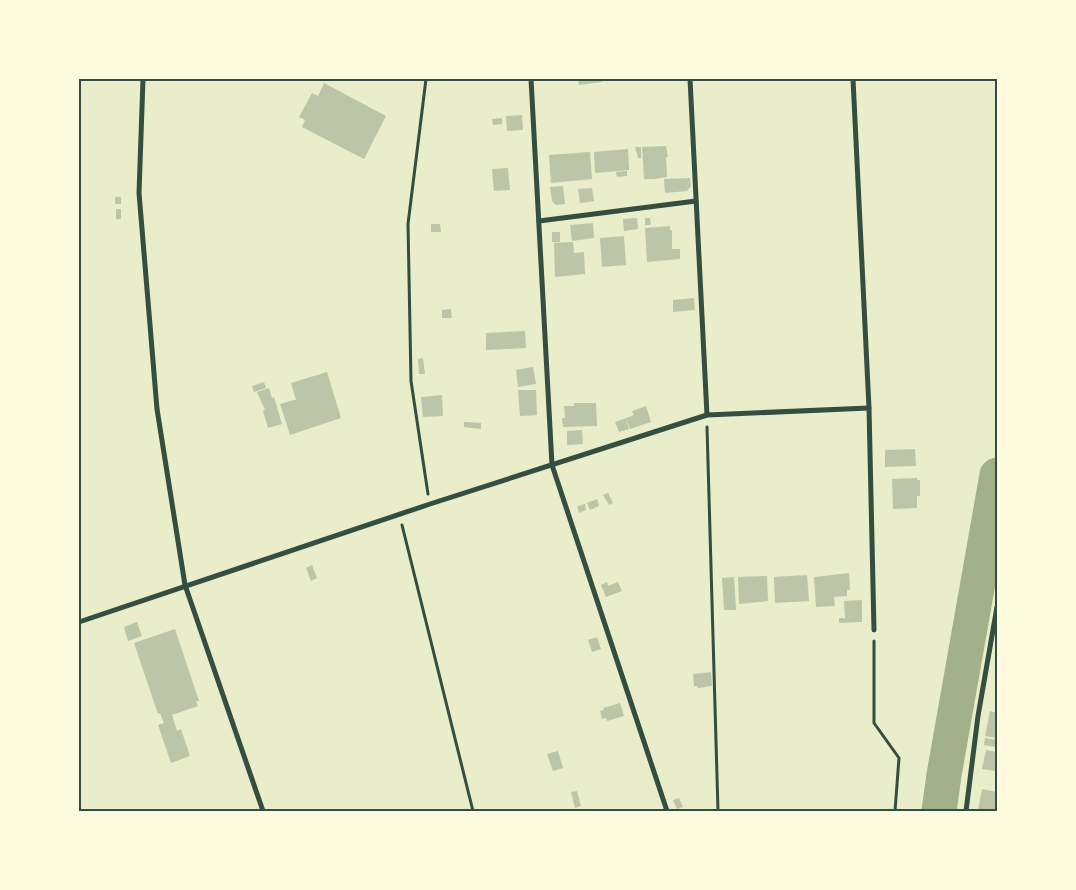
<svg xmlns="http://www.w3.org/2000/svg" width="1076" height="890" font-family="Overpass,sans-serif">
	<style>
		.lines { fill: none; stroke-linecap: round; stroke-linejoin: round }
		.river { stroke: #a3b18a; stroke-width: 35 }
		.building { fill: #bcc5a7 }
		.path { stroke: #344e41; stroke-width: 3 }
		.minor { stroke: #344e41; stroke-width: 5 }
		.neatline { fill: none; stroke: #344e41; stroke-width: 2 }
	</style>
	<rect width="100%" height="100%" fill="#e9edc9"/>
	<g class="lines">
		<polyline class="river" points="939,811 944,775 997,475"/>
	</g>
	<g class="building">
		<polygon points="578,79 602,79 602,82 579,85"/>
		<polygon points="324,83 386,116 364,159 302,127 305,120 299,117 312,93 318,96"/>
		<polygon points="522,115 523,130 507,131 506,116"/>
		<polygon points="502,118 502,124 493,125 492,119"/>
		<polygon points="666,146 668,157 666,157 667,177 654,179 644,179 642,147"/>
		<polygon points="635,147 641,147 641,158 638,158"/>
		<polygon points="628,149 629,170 595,173 594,152"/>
		<polygon points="590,152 592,179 551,183 549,155"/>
		<polygon points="508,168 510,190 494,191 492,169"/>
		<polygon points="627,171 627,176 617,177 616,172"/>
		<polygon points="690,178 691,186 687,191 665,193 664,179"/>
		<polygon points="563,186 565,204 556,205 552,201 550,187"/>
		<polygon points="592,188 594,201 580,203 578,189"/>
		<rect x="115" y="197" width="6" height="7"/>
		<rect x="116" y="209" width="5" height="10"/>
		<polygon points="637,218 638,229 624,231 623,219"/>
		<polygon points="645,218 650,218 651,225 645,225"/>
		<polygon points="593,223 594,238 572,241 570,225"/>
		<polygon points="431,224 440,224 441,232 431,232"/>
		<polygon points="670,226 670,230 672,230 672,249 680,249 680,259 647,262 645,228"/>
		<rect x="552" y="232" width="8" height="10"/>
		<polygon points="624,236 626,265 602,267 600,238"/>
		<polygon points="573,242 574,253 584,252 585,274 555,277 554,243"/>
		<polygon points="694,298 695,310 673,312 673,300"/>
		<polygon points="451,309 452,318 442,318 442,310"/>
		<polygon points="525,331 526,348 486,350 486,333"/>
		<polygon points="423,358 425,374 419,374 418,359"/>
		<polygon points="533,367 536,384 518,387 516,370"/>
		<polygon points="327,372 341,418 290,435 280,404 294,400 296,400 291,383"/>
		<polygon points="264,382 266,388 254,392 252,386"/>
		<polygon points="269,388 272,398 274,397 282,424 268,428 263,411 265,410 257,392"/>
		<polygon points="518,390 536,390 537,415 520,416"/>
		<polygon points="442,395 443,416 423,417 421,397"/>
		<polygon points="574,403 596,403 597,426 563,427 562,418 565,418 564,406 574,406"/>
		<polygon points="646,406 651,422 630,429 626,418 634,415 632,411"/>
		<polygon points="626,418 629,429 619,432 615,422"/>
		<polygon points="464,422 481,423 481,429 464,427"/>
		<polygon points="582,430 583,444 567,445 567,431"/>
		<polygon points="915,449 916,466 885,467 885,450"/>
		<polygon points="917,478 917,480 920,480 920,496 917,496 917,508 893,509 892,479"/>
		<polygon points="608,493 613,503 609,505 603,495"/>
		<polygon points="597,499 599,506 590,510 587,503"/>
		<polygon points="585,504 586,510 579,513 577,506"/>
		<polygon points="312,565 317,578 311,581 306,568"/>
		<polygon points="849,573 850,590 847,590 847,596 834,597 835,606 816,607 814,577"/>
		<polygon points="807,575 809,601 775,603 774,577"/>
		<polygon points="767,576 768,601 739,604 738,577"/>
		<polygon points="734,577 736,610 724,610 722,578"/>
		<polygon points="607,582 608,586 618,582 622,591 606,597 601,585"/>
		<polygon points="862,600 862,622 839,623 839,618 845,618 844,601"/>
		<polygon points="137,622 142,636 128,641 124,627"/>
		<polygon points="175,629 199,701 196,701 198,706 172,715 177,731 181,729 190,756 171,763 158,725 164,723 160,713 158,714 134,643"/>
		<polygon points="597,637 601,649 592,652 588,640"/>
		<polygon points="711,672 712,686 698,688 697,686 694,686 693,674"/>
		<polygon points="620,703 624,716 607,721 606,718 602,719 600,711 604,710 603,708"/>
		<polygon points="990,711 997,713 997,738 985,736"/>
		<polygon points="985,738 997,740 996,747 984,745"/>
		<polygon points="986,750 997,752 997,771 982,769"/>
		<polygon points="558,751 563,768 553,771 547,754"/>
		<polygon points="982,789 997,792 997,811 978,810"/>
		<polygon points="577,791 581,806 575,808 571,792"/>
		<polygon points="679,798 683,807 677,809 673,800"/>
	</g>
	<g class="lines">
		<g class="path">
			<polyline points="426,79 408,224 411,381 428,494"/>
			<polyline points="707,427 718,811"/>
			<polyline points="402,525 473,811"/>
			<polyline points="874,641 874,723 899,758 895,811"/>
		</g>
		<g class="minor">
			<polyline points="143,79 139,193 157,409 185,585 263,811"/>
			<polyline points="531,79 552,465 667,811"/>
			<polyline points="690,79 707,415"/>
			<polyline points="853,79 869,408 874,630"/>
			<polyline points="539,221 696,201"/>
			<polyline points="79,622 430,504 707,415 869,408"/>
			<polyline points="966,811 978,716 997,607"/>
		</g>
	</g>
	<rect width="1076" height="890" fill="none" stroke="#fefae0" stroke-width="160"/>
	<rect x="80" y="80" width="916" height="730" class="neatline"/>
</svg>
